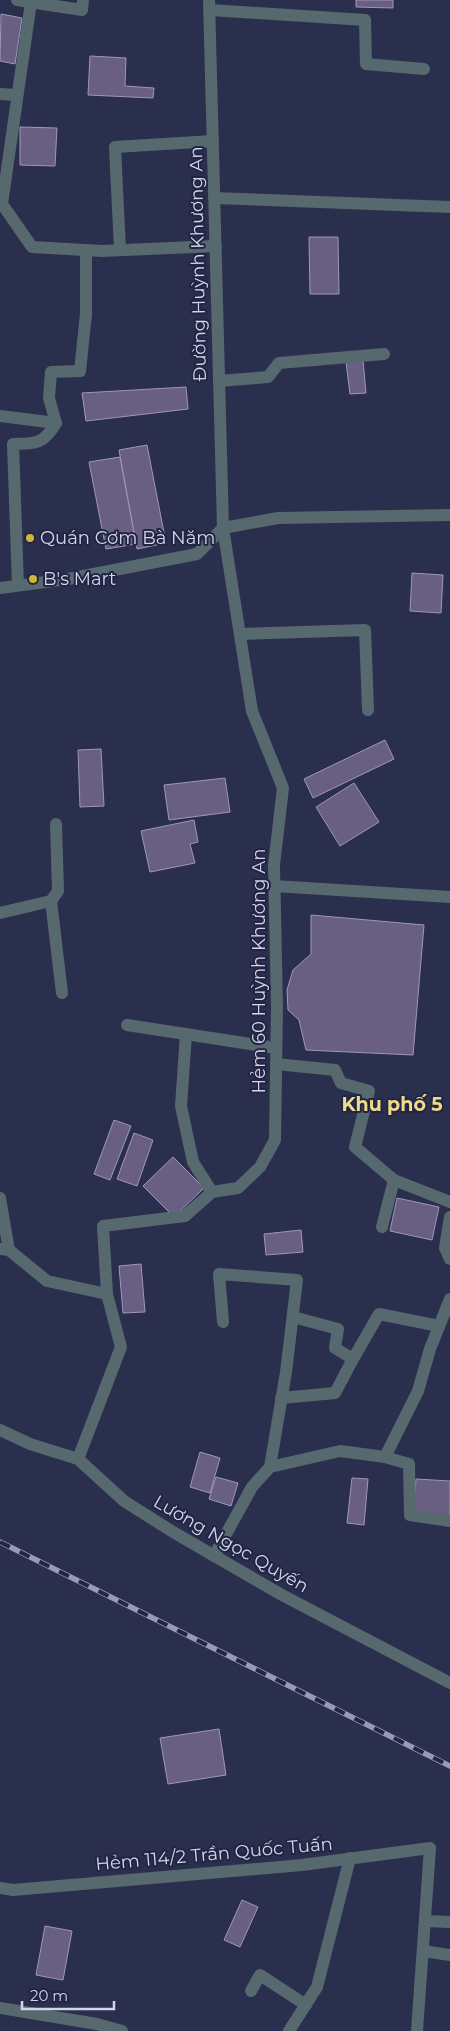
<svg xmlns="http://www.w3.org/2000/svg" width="450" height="2031" font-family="Montserrat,sans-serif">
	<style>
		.building { fill: #695f82; stroke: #a196bc }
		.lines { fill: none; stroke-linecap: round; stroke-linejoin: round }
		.minor { stroke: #56696f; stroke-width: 12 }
		.rail-casing { stroke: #979bb3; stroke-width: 5.5 }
		.rail { stroke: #222543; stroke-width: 4; stroke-dasharray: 11; stroke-linecap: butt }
		.poi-dot { fill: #d0b736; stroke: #222543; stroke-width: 2 }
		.labels { text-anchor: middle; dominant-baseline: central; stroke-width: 4; stroke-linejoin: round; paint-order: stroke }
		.street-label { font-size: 18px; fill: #d3d6eb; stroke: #222543 }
		.poi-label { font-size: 18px; fill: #d3d6eb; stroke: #222543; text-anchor: start }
		.neighbourhood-label { font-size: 19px; font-weight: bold; fill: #ecdb8d; stroke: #222543 }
	</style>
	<rect width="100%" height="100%" fill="#2b2f4e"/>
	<g class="building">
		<polygon points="356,0 393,0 393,8 356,7"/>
		<polygon points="1,14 22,18 15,64 0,61"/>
		<polygon points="90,56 126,58 125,86 154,88 153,98 88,95"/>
		<polygon points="20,127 57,128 55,166 20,165"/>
		<polygon points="309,237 338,237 339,294 310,294"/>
		<polygon points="363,360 366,393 350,394 346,362"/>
		<polygon points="186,387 188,409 86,421 82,393"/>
		<polygon points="147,445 166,543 137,549 119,450"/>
		<polygon points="120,457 136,544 106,549 89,462"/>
		<polygon points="412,573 443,575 441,613 410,611"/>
		<polygon points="385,740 394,759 313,798 304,779"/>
		<polygon points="101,749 104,806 80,807 78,750"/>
		<polygon points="225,778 230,812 169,820 164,785"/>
		<polygon points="354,783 379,822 340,846 316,807"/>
		<polygon points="194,820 198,842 190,844 195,863 150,872 141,831"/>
		<polygon points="311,915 424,925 413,1055 306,1050 299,1020 288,1010 287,990 293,970 311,954"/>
		<polygon points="114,1120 131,1126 110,1180 94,1174"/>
		<polygon points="134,1133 153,1140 137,1186 117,1179"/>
		<polygon points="173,1157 204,1188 174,1217 143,1186"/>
		<polygon points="397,1198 439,1207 432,1240 390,1231"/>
		<polygon points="301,1230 303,1252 266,1255 264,1234"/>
		<polygon points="141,1264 145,1312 123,1313 119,1266"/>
		<polygon points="200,1452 220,1458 210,1493 190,1487"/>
		<polygon points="216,1477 238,1483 231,1506 209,1499"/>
		<polygon points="352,1478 368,1479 364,1525 347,1523"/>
		<polygon points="416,1479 450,1481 450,1517 413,1515"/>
		<polygon points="219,1729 226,1775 168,1784 160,1738"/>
		<polygon points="242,1900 258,1907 240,1947 224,1940"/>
		<polygon points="45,1926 72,1931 63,1980 36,1975"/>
	</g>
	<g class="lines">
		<g class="minor">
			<polyline points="17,0 82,10 83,0"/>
			<polyline points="31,2 2,204 32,247 102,251 216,246"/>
			<polyline points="210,10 365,20 366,64 424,69"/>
			<polyline points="0,94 17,95"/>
			<polyline points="214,198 450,207"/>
			<polyline points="120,250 115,147 213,141"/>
			<polyline points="219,381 268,377 279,363 384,354"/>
			<polyline points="0,416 56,423"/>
			<polyline points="56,423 49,398 51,372 80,371 86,314 86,250"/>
			<polyline points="223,528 278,518 450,515"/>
			<path d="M18 585 13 444C35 444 44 444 56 423"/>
			<polyline points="0,588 68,579 197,554 223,528"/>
			<polyline points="240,634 365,630 368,710"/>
			<polyline points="56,824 58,891 51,901 62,993"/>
			<polyline points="274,886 450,897"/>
			<polyline points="0,913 51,901"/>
			<polyline points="127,1025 276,1048"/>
			<polyline points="186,1034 181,1106 193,1162 212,1192 238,1188 260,1167 275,1140 277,1007 274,865 283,788 252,711 223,528 209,0"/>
			<polyline points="276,1064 335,1070 341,1083 369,1091 355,1147 394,1180 450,1202"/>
			<polyline points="0,1198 9,1250"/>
			<polyline points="450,1217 445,1248 450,1259"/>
			<polyline points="382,1227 394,1180"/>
			<polyline points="0,1249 9,1250 47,1281 107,1294"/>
			<polyline points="223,1322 219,1274 297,1280 286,1372 270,1467"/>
			<polyline points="353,1359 379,1314 439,1326"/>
			<polyline points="281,1398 335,1393 353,1359 335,1348 338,1329 293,1317"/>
			<polyline points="0,1430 30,1444 78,1459 124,1501 173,1532 282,1595 450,1683"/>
			<polyline points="385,1457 418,1391 430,1349 450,1299"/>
			<polyline points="78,1459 121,1347 107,1294 103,1226 185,1216 212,1192"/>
			<polyline points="214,1556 252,1487 270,1467 340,1451 385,1457 409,1464 410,1515 450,1521"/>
			<polyline points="0,1888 13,1890 302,1865 430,1848 417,2031"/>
			<polyline points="425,1921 450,1922"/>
			<polyline points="423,1951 450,1955"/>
			<polyline points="251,1991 260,1975 306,2005"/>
			<polyline points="0,2008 97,2024 122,2031"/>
			<polyline points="289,2031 317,1987 350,1858"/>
		</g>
		<defs>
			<polyline id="rail" points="0,1542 450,1766"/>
		</defs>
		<use href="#rail" class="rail-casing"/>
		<use href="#rail" class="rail"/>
	</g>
	<g class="poi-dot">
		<circle cx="30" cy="538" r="5"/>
		<circle cx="33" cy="579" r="5"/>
	</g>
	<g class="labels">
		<g class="street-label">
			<text transform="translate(198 264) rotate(-91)">Đường Huỳnh Khương An</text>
			<text transform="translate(259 971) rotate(-90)">Hẻm 60 Huỳnh Khương An</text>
			<text transform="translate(231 1544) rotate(30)">Lương Ngọc Quyến</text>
			<text transform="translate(214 1854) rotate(-5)">Hẻm 114/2 Trần Quốc Tuấn</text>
		</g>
		<g class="poi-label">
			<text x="40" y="538">Quán Cơm Bà Năm</text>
			<text x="43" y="579">B's Mart</text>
		</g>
		<g class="neighbourhood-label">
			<text x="392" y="1104">Khu phố 5</text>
		</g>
	</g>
	<path d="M22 2001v8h92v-8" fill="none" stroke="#d3d6eb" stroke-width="2.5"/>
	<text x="30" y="2001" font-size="15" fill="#d3d6eb" stroke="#222543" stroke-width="4" paint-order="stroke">20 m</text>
</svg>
